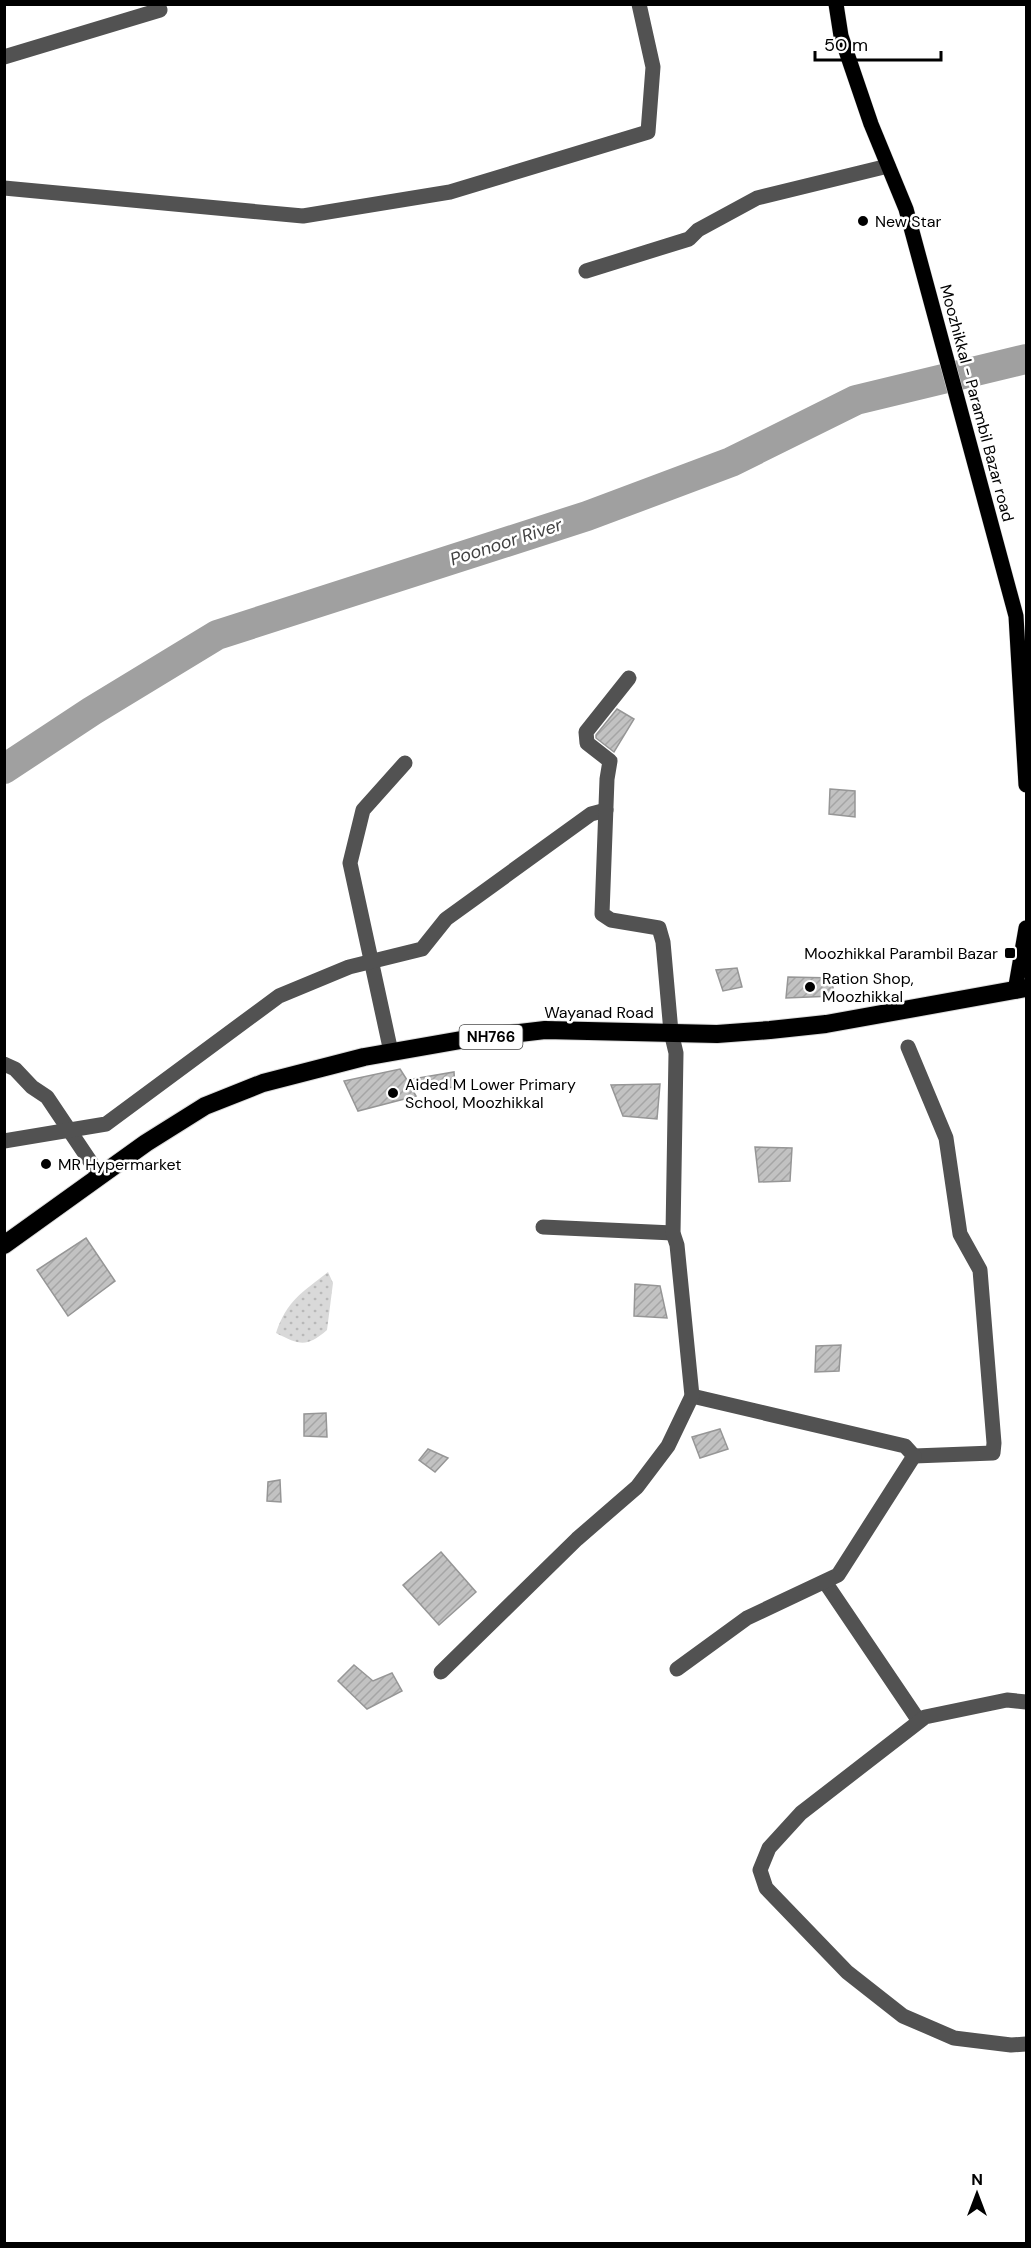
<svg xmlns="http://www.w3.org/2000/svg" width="1031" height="2248" font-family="'DM Sans',sans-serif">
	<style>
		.green { fill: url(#green-dots) }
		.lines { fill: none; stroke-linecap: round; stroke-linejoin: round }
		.river { stroke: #a0a0a0; stroke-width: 30 }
		.building { fill: url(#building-hatch); stroke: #969696; stroke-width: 1.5 }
		.major-casing { stroke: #dbdbdb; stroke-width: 16 }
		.highway-casing { stroke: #dbdbdb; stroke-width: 20 }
		.minor { stroke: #525252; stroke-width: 15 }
		.major { stroke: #000; stroke-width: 15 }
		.highway { stroke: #000; stroke-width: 18 }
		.poi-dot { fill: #000; stroke: #fff; stroke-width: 2 }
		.labels { text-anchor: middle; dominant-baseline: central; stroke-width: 5; stroke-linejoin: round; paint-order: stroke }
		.shield { fill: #fff; stroke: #4c4c4c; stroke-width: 1.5 }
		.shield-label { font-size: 15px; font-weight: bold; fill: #000 }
		.poi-label { font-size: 16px; fill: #000; stroke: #fff; text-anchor: start }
		.street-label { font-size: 16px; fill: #000; stroke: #fff }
		.water-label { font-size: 18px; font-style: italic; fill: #414141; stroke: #fff }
	</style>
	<defs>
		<pattern id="green-dots" width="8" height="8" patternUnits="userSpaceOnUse" patternTransform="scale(1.5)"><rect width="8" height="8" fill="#d9d9d9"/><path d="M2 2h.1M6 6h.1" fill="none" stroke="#b8b8b8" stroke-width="1.8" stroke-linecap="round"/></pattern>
		<pattern id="building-hatch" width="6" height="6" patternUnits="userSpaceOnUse" patternTransform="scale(1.5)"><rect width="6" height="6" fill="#c2c2c2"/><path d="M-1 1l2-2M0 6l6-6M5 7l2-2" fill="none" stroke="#a5a5a5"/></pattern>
	</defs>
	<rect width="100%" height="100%" fill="#fff"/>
	<path class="green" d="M328 1272 333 1283 327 1330C306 1348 300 1345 276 1333 287 1300 302 1293 328 1272Z"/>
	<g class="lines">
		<polyline class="river" points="4,769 92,711 217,635 587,516 731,462 856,400 1026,359"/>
	</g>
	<g class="building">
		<polygon points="617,709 634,719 614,752 596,738 596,735"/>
		<polygon points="830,789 855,791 855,817 829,814"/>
		<polygon points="737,968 742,987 723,991 716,970"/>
		<polygon points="788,977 833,978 833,996 786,998"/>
		<polygon points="400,1069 407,1080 454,1072 455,1087 413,1091 416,1096 358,1111 344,1081"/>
		<polygon points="660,1084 657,1119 623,1116 611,1085"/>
		<polygon points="755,1147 792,1148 790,1181 759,1182"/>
		<polygon points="86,1238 115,1281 68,1316 37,1270"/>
		<polygon points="635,1284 660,1286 667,1318 634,1316"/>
		<polygon points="841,1345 839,1371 815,1372 816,1346"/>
		<polygon points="326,1413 327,1437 304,1436 304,1414"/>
		<polygon points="720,1429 728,1449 700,1458 692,1437"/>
		<polygon points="428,1449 448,1458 435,1472 419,1460"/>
		<polygon points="280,1480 281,1502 267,1501 268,1482"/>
		<polygon points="441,1552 476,1592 439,1625 403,1585"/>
		<polygon points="354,1665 373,1681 392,1673 402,1691 367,1709 338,1681"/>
	</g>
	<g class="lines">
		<defs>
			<g id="major">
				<polyline points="836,4 841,36 871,124 906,209 1016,616 1026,785"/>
				<polyline points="1015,991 1026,928"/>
			</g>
			<polyline id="highway" points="4,1245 146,1143 205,1106 263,1083 364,1057 461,1040 545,1030 717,1034 770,1030 826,1024 1026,988"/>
		</defs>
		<use href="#major" class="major-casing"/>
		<use href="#highway" class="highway-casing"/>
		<g class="minor">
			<polyline points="4,57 160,10 158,4"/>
			<polyline points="4,188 303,216 450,192 648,132 653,67 639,4"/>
			<polyline points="586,271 689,239 698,230 757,198 888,166"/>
			<polyline points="908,1047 946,1138 960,1234 980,1270 994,1443 993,1453 914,1456"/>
			<polyline points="391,1052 350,863 363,810 405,763"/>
			<polyline points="4,1064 15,1069 32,1087 47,1097 100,1176"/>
			<polyline points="4,1141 106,1124 279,996 349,967 422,949 446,919 591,814 606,810"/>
			<polyline points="543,1227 673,1233"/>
			<polyline points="825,1582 919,1721"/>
			<polyline points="677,1669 747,1618 838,1575 914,1456 905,1446 692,1396"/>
			<polyline points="441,1672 577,1539 637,1487 668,1446 692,1396 677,1245 673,1233 676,1053 671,1032 663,942 659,928 611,920 602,914 607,779 610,761 587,743 586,732 629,678"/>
			<polyline points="1026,1702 1007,1700 925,1717 801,1813 769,1848 760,1870 766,1888 847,1972 903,2016 954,2038 1011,2045 1026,2044"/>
		</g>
		<use href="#major" class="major"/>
		<use href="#highway" class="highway"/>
	</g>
	<g class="poi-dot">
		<circle cx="863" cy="221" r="6"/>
		<rect x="1004" y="947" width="12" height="12" rx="3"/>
		<circle cx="810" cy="987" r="6"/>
		<circle cx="393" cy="1093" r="6"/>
		<circle cx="46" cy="1164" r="6"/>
	</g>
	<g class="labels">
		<rect class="shield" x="459.5" y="1025" width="63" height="24" rx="4.5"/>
		<g class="shield-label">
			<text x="491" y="1037">NH766</text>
		</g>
		<g class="poi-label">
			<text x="875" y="221">New Star</text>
			<text x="998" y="953" text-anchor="end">Moozhikkal Parambil Bazar</text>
			<text x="822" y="978">Ration Shop,<tspan x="822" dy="18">Moozhikkal</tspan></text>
			<text x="405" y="1084">Aided M Lower Primary<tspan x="405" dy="18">School, Moozhikkal</tspan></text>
			<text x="58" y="1164">MR Hypermarket</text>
		</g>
		<g class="street-label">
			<text transform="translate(977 403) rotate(75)">Moozhikkal - Parambil Bazar road</text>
			<text x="599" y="1012">Wayanad Road</text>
		</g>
		<g class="water-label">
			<text transform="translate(506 542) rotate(-18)">Poonoor River</text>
		</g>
	</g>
	<rect width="1031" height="2248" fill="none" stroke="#000000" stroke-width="12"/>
	<g transform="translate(977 2194)" stroke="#ffffff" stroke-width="4.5" paint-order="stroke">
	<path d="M0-4.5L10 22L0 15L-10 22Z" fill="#000000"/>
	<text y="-9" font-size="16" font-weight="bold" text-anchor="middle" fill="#000000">N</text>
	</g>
	<path d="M815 51v9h126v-9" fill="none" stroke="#000000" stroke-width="3"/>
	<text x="824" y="51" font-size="18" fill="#000000" stroke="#ffffff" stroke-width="4.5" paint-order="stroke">50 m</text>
</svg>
